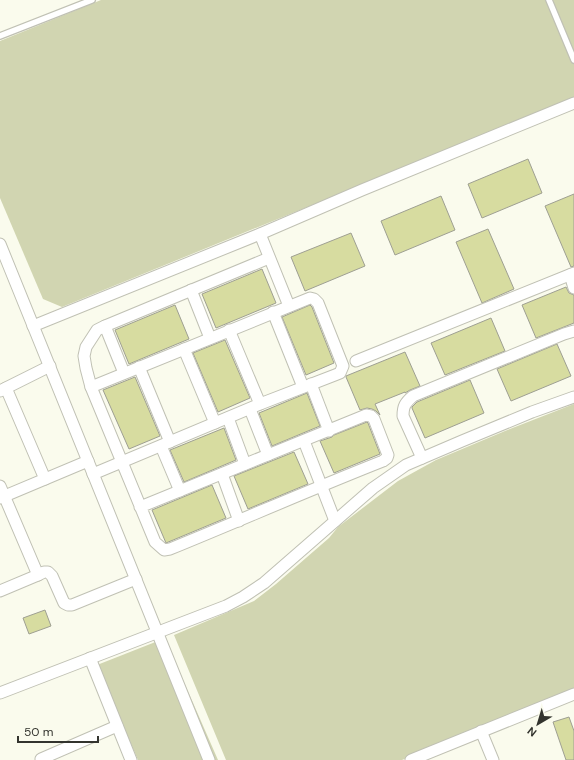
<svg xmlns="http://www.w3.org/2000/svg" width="574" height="760" font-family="'DM Sans',sans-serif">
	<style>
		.green { fill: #d1d5b1 }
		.building { fill: #d7dca0; stroke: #9e9f92 }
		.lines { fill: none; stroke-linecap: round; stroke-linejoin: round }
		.service-casing { stroke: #c0c1b4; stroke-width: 8 }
		.minor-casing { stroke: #c0c1b4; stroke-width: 13 }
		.service { stroke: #fff; stroke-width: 5.5 }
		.minor { stroke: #fff; stroke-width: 11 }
	</style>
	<rect width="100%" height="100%" fill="#fafbed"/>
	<g class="green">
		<polygon points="101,0 574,0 574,98 62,307 43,299 0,198 0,41"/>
		<polygon points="574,404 574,690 402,760 226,760 174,635 254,601 276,584 329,538 338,527 398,481 436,460 505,431"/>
		<polygon points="163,639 165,639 218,760 138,760 97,665"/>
	</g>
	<g class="building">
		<polygon points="528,159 542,193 482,218 468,184"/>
		<polygon points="574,194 574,266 571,267 545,206"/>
		<polygon points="441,196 455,230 395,255 381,221"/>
		<polygon points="488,229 514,289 482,303 456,242"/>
		<polygon points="351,233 365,266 305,291 291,257"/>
		<polygon points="262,269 276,303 216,328 202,294"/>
		<polygon points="566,287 569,293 574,295 574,323 536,338 522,305"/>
		<polygon points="175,305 189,339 129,364 115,330"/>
		<polygon points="310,305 312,307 334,363 306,375 282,317"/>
		<polygon points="491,318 505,351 445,375 431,343"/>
		<polygon points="225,340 250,398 218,412 193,353"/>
		<polygon points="557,344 571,376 511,401 497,369"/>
		<polygon points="405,352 420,386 410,390 405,393 405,392 375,404 380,415 376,411 372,409 367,408 360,410 346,377 346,376"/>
		<polygon points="135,377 160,436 129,449 103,390"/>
		<polygon points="470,380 484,413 425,438 412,408 412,407 417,402"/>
		<polygon points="307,393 320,426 272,446 259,413"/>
		<polygon points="367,422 368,423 380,454 334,473 320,441 332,437 334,435"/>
		<polygon points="224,428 236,460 184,482 170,450"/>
		<polygon points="294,452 308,484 248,509 234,476"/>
		<polygon points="212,485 226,518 166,543 152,510"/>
		<polygon points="45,610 51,626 29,634 23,618"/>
		<polygon points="569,717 574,731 574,760 566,760 553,722"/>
	</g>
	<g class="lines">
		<defs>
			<g id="service">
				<polyline points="549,0 574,60"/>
				<polyline points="0,36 92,0"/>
			</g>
			<g id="minor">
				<polyline points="260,234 289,306"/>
				<polyline points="0,244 209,760"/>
				<polyline points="570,275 574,288"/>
				<polyline points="191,290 210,338"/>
				<polyline points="273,312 303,387"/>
				<polyline points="33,326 260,234 362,190 574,103"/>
				<polyline points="105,326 124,373"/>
				<polyline points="229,330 260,404"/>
				<polyline points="184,349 215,423"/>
				<polyline points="356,361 574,273"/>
				<polyline points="139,367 170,442"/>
				<polyline points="311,384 329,431"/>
				<polyline points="91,387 310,298 314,299 318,303 343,366 340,373 335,375 260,404 93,474"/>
				<polyline points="6,388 45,479"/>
				<polyline points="0,391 50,366"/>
				<polyline points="250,409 268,455"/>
				<polyline points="228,418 245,464"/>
				<polyline points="304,441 335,521"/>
				<polyline points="161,446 180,491"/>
				<path d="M422 458 403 416C403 406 405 403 413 396L564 334 574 331"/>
				<polyline points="222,474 239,521"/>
				<polyline points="0,486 38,575 44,572 48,572 52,576 64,603 68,605 72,605 136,579"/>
				<polyline points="0,498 88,461"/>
				<path d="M140 507 366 415 371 416 374 419 388 455 387 458 383 461C312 489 241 520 170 549L164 550 155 542 91 387 86 368 84 356 86 347 97 330 105 326 269 258"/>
				<polyline points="0,591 38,575"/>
				<polyline points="90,658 131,760"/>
				<polyline points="0,693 226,606 243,597 264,583 373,488 406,465 462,441 532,412 574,397"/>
				<polyline points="481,731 493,760"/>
				<polyline points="41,759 117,726"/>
				<polyline points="411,760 574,694"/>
			</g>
		</defs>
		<use href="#service" class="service-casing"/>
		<use href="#minor" class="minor-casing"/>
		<use href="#service" class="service"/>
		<use href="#minor" class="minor"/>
	</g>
	<g transform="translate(538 724) rotate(218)" stroke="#fafbed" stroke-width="3" paint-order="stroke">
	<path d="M0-3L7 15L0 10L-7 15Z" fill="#33342e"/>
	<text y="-6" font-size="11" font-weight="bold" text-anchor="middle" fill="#33342e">N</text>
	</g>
	<path d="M18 736v6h80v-6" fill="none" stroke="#33342e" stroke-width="2"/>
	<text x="24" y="736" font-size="12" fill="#33342e" stroke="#fafbed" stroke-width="3" paint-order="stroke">50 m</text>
</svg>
